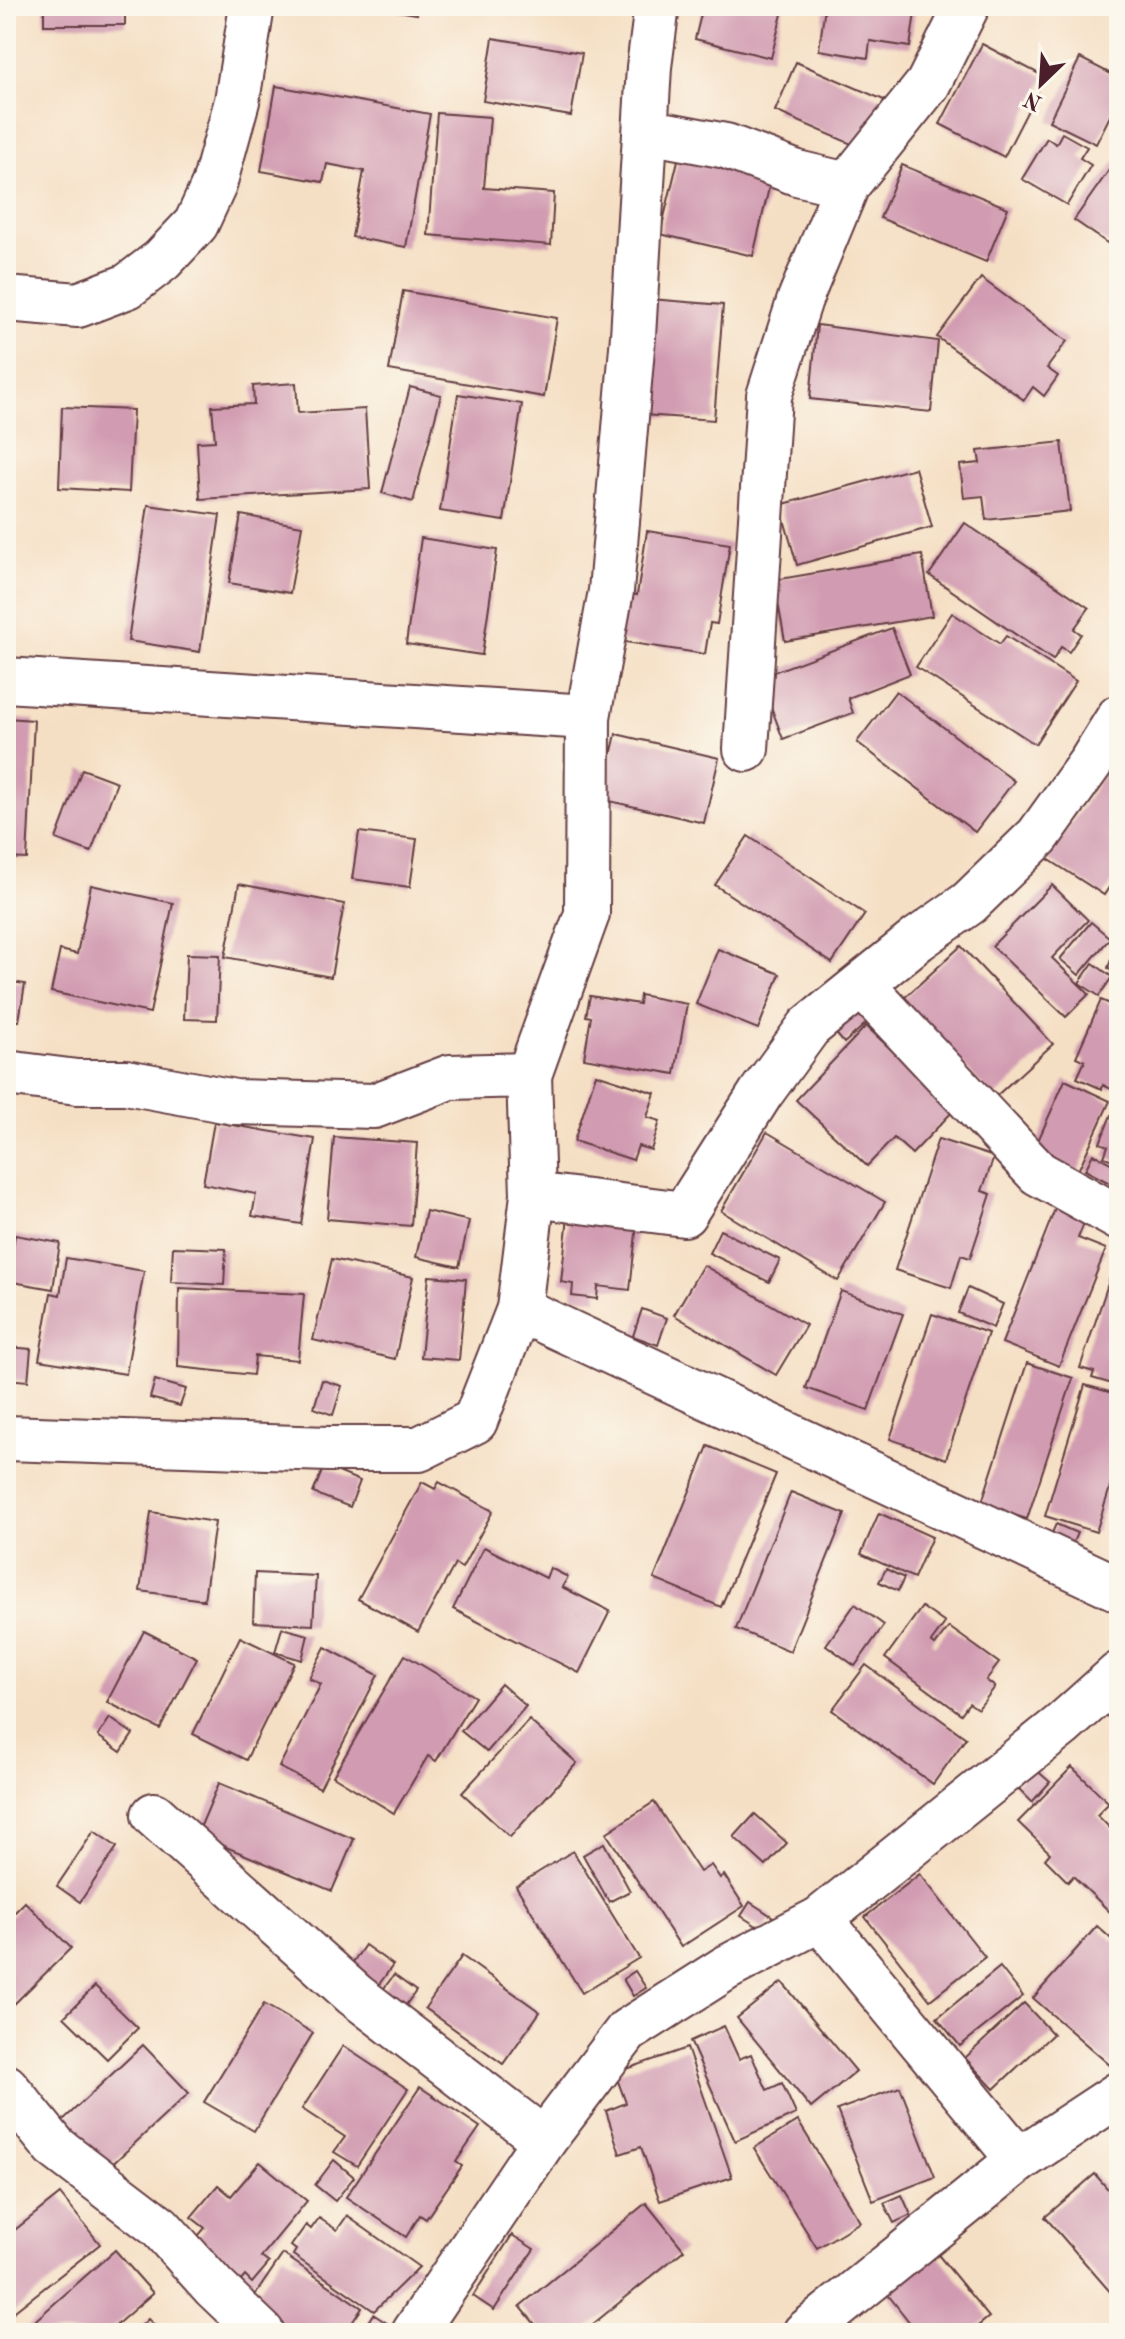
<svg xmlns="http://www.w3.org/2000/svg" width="1125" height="2339" font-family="'Old Standard TT',serif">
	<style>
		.building { fill: #d19bb1 }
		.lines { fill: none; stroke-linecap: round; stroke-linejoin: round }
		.minor-casing { stroke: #643c42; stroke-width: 48 }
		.minor { stroke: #fff; stroke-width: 44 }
	</style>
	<rect width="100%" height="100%" fill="#fbf7ec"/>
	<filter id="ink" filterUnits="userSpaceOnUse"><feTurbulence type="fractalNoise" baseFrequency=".0125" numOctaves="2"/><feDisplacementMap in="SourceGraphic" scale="16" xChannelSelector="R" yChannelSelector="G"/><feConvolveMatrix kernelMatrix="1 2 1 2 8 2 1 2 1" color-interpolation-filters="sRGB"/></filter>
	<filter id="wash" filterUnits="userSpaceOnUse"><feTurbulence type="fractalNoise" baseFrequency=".006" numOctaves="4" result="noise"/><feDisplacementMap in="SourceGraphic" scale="32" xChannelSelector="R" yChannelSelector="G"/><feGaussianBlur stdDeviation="1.8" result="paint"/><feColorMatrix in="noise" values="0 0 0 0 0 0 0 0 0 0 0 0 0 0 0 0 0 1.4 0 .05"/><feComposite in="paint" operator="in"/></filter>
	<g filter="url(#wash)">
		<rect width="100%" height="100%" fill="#f5dfc4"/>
		<g id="blocks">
			<g class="building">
				<rect x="44" y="6" width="81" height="19"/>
				<polygon points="367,6 418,6 417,14"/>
				<polygon points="703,6 784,6 771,58 695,39"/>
				<polygon points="825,6 916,6 910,47 870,41 868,58 819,50"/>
				<polygon points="493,38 582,53 571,116 483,101"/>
				<polygon points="982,44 1045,77 1004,157 940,124"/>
				<polygon points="1080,58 1119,78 1119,98 1096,144 1049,121"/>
				<polygon points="796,62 884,100 863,149 775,111"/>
				<polygon points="276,86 430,114 406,247 352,237 364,171 327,164 323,182 261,171"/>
				<polygon points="437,113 490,117 484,188 554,193 551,245 428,235"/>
				<polygon points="1062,133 1087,147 1080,158 1091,165 1067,205 1022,179 1047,138 1056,144"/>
				<polygon points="680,152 772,175 753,256 660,234"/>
				<polygon points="1119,156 1119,251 1074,220"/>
				<polygon points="902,165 1008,208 986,262 880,218"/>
				<polygon points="981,278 1067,341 1047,368 1058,376 1044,396 1033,387 1024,400 937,337"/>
				<polygon points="403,291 557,318 544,397 389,370"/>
				<polygon points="638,298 723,305 714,420 629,414"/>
				<polygon points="817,325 938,341 931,412 810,399"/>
				<polygon points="296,383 298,413 365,409 370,489 200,499 197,442 215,441 212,406 254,404 253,386"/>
				<polygon points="410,387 441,395 413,502 382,493"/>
				<polygon points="458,394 522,404 504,521 440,511"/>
				<polygon points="62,407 133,410 129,492 59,488"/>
				<polygon points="1062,442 1070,511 986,520 983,496 964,498 960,465 980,463 978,451"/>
				<polygon points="915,468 932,527 797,565 780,505"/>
				<polygon points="148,505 220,515 200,652 128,641"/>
				<polygon points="241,515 302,526 290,593 229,583"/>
				<polygon points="965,523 1089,608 1074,629 1081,634 1069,652 1061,647 1053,660 929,575"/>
				<polygon points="647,531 730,544 717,624 710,623 705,654 605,639 612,591 637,595"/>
				<polygon points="421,538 497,550 482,655 406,644"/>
				<polygon points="922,555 932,616 785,641 774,580"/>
				<polygon points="952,613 1000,644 1006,636 1076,681 1035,744 916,667"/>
				<polygon points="892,628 910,674 848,698 853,713 783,739 760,677"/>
				<polygon points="896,691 1014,781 975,832 857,742"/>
				<polygon points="6,718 34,720 27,859 6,858"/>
				<polygon points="616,734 719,758 704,823 601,799"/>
				<polygon points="1119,751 1119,872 1104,895 1048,859"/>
				<polygon points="82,769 117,782 91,852 56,839"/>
				<polygon points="359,832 417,839 410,887 352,879"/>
				<polygon points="748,836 865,914 832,963 715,885"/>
				<polygon points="239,884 344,904 331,977 225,957"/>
				<polygon points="91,885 173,903 150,1013 51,992 60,950 77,954"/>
				<polygon points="1052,885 1088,920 1052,958 1089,994 1066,1017 992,946"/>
				<polygon points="1091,922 1110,938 1079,975 1060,959"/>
				<polygon points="1119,938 1119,972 1108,968"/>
				<polygon points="961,946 1053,1044 994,1098 902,1000"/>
				<polygon points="718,949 780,974 758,1029 696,1004"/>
				<polygon points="187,954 220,955 217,1020 184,1019"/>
				<polygon points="1093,963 1112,977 1099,996 1079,983"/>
				<polygon points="6,981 25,984 19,1021 6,1019"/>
				<polygon points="640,995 687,1004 675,1074 584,1058 591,1017 586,1016 590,996 639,1004"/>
				<polygon points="1101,1000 1119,1008 1119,1070 1111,1089 1103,1085 1102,1089 1077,1078 1085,1061 1076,1057"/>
				<polygon points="855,1001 871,1019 844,1043 829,1025"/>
				<polygon points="866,1026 955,1109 912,1154 894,1138 867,1166 796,1100"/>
				<polygon points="596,1074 655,1093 647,1117 660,1121 651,1150 638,1146 633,1160 574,1141"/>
				<polygon points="1065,1080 1110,1101 1077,1173 1033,1152"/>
				<polygon points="1111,1115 1119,1118 1119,1162 1104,1157 1108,1146 1100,1143"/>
				<polygon points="214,1122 315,1139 301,1224 252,1216 256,1194 203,1184"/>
				<polygon points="767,1132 885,1202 838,1281 721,1211"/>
				<polygon points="334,1137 417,1143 411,1226 327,1219"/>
				<polygon points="938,1139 994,1157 982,1191 991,1194 970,1258 961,1255 951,1288 895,1270"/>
				<polygon points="1093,1154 1119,1167 1119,1188 1085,1170"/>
				<polygon points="1057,1204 1087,1216 1078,1238 1106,1249 1059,1366 1002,1343"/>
				<polygon points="569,1207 638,1214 630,1290 598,1286 597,1299 572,1296 573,1284 561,1282"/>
				<polygon points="426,1211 469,1221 459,1267 416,1257"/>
				<polygon points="720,1230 780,1260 769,1282 709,1253"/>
				<polygon points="15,1235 60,1243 53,1289 7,1281"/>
				<polygon points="173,1247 226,1249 224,1285 171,1282"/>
				<polygon points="1119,1251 1119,1386 1092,1378 1094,1372 1080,1368"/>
				<polygon points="66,1258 144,1271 126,1374 39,1360 51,1293 60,1295"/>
				<polygon points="332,1259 413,1277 395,1359 313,1340"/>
				<polygon points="703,1265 806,1325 776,1375 674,1315"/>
				<polygon points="429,1276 466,1279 459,1360 421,1357"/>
				<polygon points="179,1288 304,1294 298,1360 255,1356 253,1375 178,1367"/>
				<polygon points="968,1288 1003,1304 993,1328 958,1313"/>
				<polygon points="841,1291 903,1314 868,1410 806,1388"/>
				<polygon points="642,1309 667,1318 658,1345 633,1336"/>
				<polygon points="932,1314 988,1333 946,1459 890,1439"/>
				<polygon points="8,1347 31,1349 28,1381 6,1379"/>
				<polygon points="1027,1363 1073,1378 1027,1519 981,1505"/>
				<polygon points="155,1380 186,1389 180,1406 150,1398"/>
				<polygon points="322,1380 342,1386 333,1415 314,1408"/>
				<polygon points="1085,1385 1119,1395 1119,1459 1096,1532 1045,1516"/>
				<polygon points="708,1446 776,1474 721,1607 654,1579"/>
				<polygon points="324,1466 360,1481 350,1507 313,1493"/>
				<polygon points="422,1482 435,1489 439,1482 493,1511 462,1568 455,1564 418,1632 358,1599"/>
				<polygon points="791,1492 845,1514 790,1651 736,1629"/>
				<polygon points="151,1512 215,1522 204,1600 140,1591"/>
				<polygon points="879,1513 932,1537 914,1578 861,1554"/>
				<polygon points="1056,1524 1077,1533 1072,1545 1051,1535"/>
				<polygon points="484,1547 546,1578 550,1568 568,1577 562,1587 610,1611 579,1673 453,1609"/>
				<polygon points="886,1569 904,1578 898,1591 879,1582"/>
				<polygon points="255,1573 316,1576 313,1625 253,1622"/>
				<polygon points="855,1604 884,1625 855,1666 826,1645"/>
				<polygon points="922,1607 945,1623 931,1642 935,1645 949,1627 999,1663 986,1680 995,1687 978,1709 969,1703 961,1714 885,1658"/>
				<polygon points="282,1628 308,1635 302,1660 275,1652"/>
				<polygon points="144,1631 197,1658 160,1729 107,1702"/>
				<polygon points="240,1637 294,1663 246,1760 193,1734"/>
				<polygon points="325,1647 378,1675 320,1788 279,1767 321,1684 309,1678"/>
				<polygon points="405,1655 475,1697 436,1761 428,1756 394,1813 333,1776"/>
				<polygon points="866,1665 966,1738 933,1784 832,1710"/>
				<polygon points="501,1684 526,1706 487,1752 461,1731"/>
				<polygon points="110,1718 133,1734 121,1752 98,1736"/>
				<polygon points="529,1720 577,1763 510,1837 462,1793"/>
				<polygon points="1033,1767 1050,1782 1032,1802 1015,1785"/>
				<polygon points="1072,1767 1109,1803 1097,1815 1119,1837 1119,1905 1111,1913 1073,1876 1068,1882 1045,1859 1050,1853 1018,1822"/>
				<polygon points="219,1783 354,1839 332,1891 197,1835"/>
				<polygon points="654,1802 700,1872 711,1865 720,1878 724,1875 744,1906 681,1947 606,1833"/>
				<polygon points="755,1814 787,1843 766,1866 734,1837"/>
				<polygon points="94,1831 117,1847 80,1902 57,1886"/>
				<polygon points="604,1843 630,1891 609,1902 583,1855"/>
				<polygon points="573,1851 639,1958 582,1993 516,1886"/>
				<polygon points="920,1874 985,1957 930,2000 865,1917"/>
				<polygon points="25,1902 71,1948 6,2012 6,1921"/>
				<polygon points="750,1902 773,1917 763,1930 741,1916"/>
				<polygon points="1097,1926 1119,1946 1119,2059 1112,2067 1033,1998"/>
				<polygon points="365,1945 393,1965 375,1990 347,1971"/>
				<polygon points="462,1956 540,2012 503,2064 425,2008"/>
				<polygon points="1000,1967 1023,1996 960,2046 937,2018"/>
				<polygon points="635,1971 646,1988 633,1996 623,1979"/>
				<polygon points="394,1975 416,1991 400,2013 378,1996"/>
				<polygon points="782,1982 856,2071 811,2108 737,2018"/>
				<polygon points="95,1986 138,2028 107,2059 64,2017"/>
				<polygon points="1024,2003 1053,2034 994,2089 965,2058"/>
				<polygon points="264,2004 313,2033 254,2131 204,2102"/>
				<polygon points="724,2026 739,2059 751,2054 767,2090 782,2083 796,2114 735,2141 690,2041"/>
				<polygon points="143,2045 189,2093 106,2170 61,2122"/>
				<polygon points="343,2046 408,2089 357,2166 334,2152 345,2137 302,2109"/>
				<polygon points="687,2048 732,2177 660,2201 641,2147 620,2154 606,2111 626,2103 615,2073"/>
				<polygon points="420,2087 480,2127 456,2162 462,2166 426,2219 420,2215 406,2237 346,2197"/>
				<polygon points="900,2087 935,2177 873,2201 837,2110"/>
				<polygon points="798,2121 860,2222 817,2248 754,2148"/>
				<polygon points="334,2160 354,2177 335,2201 315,2185"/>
				<polygon points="260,2162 307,2201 261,2257 269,2263 252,2283 245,2276 240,2282 192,2243 205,2228 191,2217 218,2185 231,2196"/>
				<polygon points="1095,2174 1119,2202 1119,2302 1045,2217"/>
				<polygon points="60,2194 100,2244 6,2318 6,2237"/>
				<polygon points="902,2195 911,2215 894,2223 884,2203"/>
				<polygon points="646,2203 684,2250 582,2333 542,2333 520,2306"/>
				<polygon points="347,2216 419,2267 374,2311 293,2255 296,2250 291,2246 306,2225 311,2229 319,2218 337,2230"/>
				<polygon points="512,2235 534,2249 494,2310 473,2296"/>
				<polygon points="115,2250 153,2293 107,2333 21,2333"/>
				<polygon points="935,2251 989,2317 969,2333 929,2333 926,2330 918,2333 885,2291"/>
				<polygon points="283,2254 362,2308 345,2333 276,2333 244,2311"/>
				<polygon points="373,2314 399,2331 398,2333 361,2333"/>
				<polygon points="148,2319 163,2333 135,2333"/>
			</g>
		</g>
	</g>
	<g filter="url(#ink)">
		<use href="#blocks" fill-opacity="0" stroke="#643c42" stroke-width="2"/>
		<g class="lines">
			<defs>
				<g id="minor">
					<polyline points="647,131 726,146 797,173 847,185"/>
					<polyline points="6,299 78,305 128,286 162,260 196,224 214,185 237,101 252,6"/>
					<polyline points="6,680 588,717"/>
					<polyline points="746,749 769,396 800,299 847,185 928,84 967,6"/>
					<polyline points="862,985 1038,1173 1119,1218"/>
					<polyline points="6,1073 77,1082 126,1082 235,1102 374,1106 450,1077 529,1075 533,1195 519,1309 475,1421 419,1449 329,1449 6,1438"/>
					<polyline points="529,1075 587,914 588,717 611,591 633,336 649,67 657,6"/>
					<polyline points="533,1195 684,1214 761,1093 809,1027 918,939 969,903 1038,836 1091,762 1119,717"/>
					<polyline points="519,1309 1119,1589"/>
					<polyline points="154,1815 355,1995 544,2140"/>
					<polyline points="820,1919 1019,2160"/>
					<polyline points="6,2087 55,2147 160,2227 214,2287 262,2333"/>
					<polyline points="414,2333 544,2140 627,2031 726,1968 820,1919 1062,1725 1119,1674"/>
					<polyline points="805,2333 1019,2160 1119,2094"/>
				</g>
			</defs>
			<use href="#minor" class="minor-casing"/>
			<use href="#minor" class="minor"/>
		</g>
	</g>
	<rect width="1125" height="2339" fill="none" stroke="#fbf7ec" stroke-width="32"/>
	<g transform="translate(1041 84) rotate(205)" stroke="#fbf7ec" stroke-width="6" paint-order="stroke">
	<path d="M0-6L14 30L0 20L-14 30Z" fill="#4a1f2b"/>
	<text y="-12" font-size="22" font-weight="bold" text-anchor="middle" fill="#4a1f2b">N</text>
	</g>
</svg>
